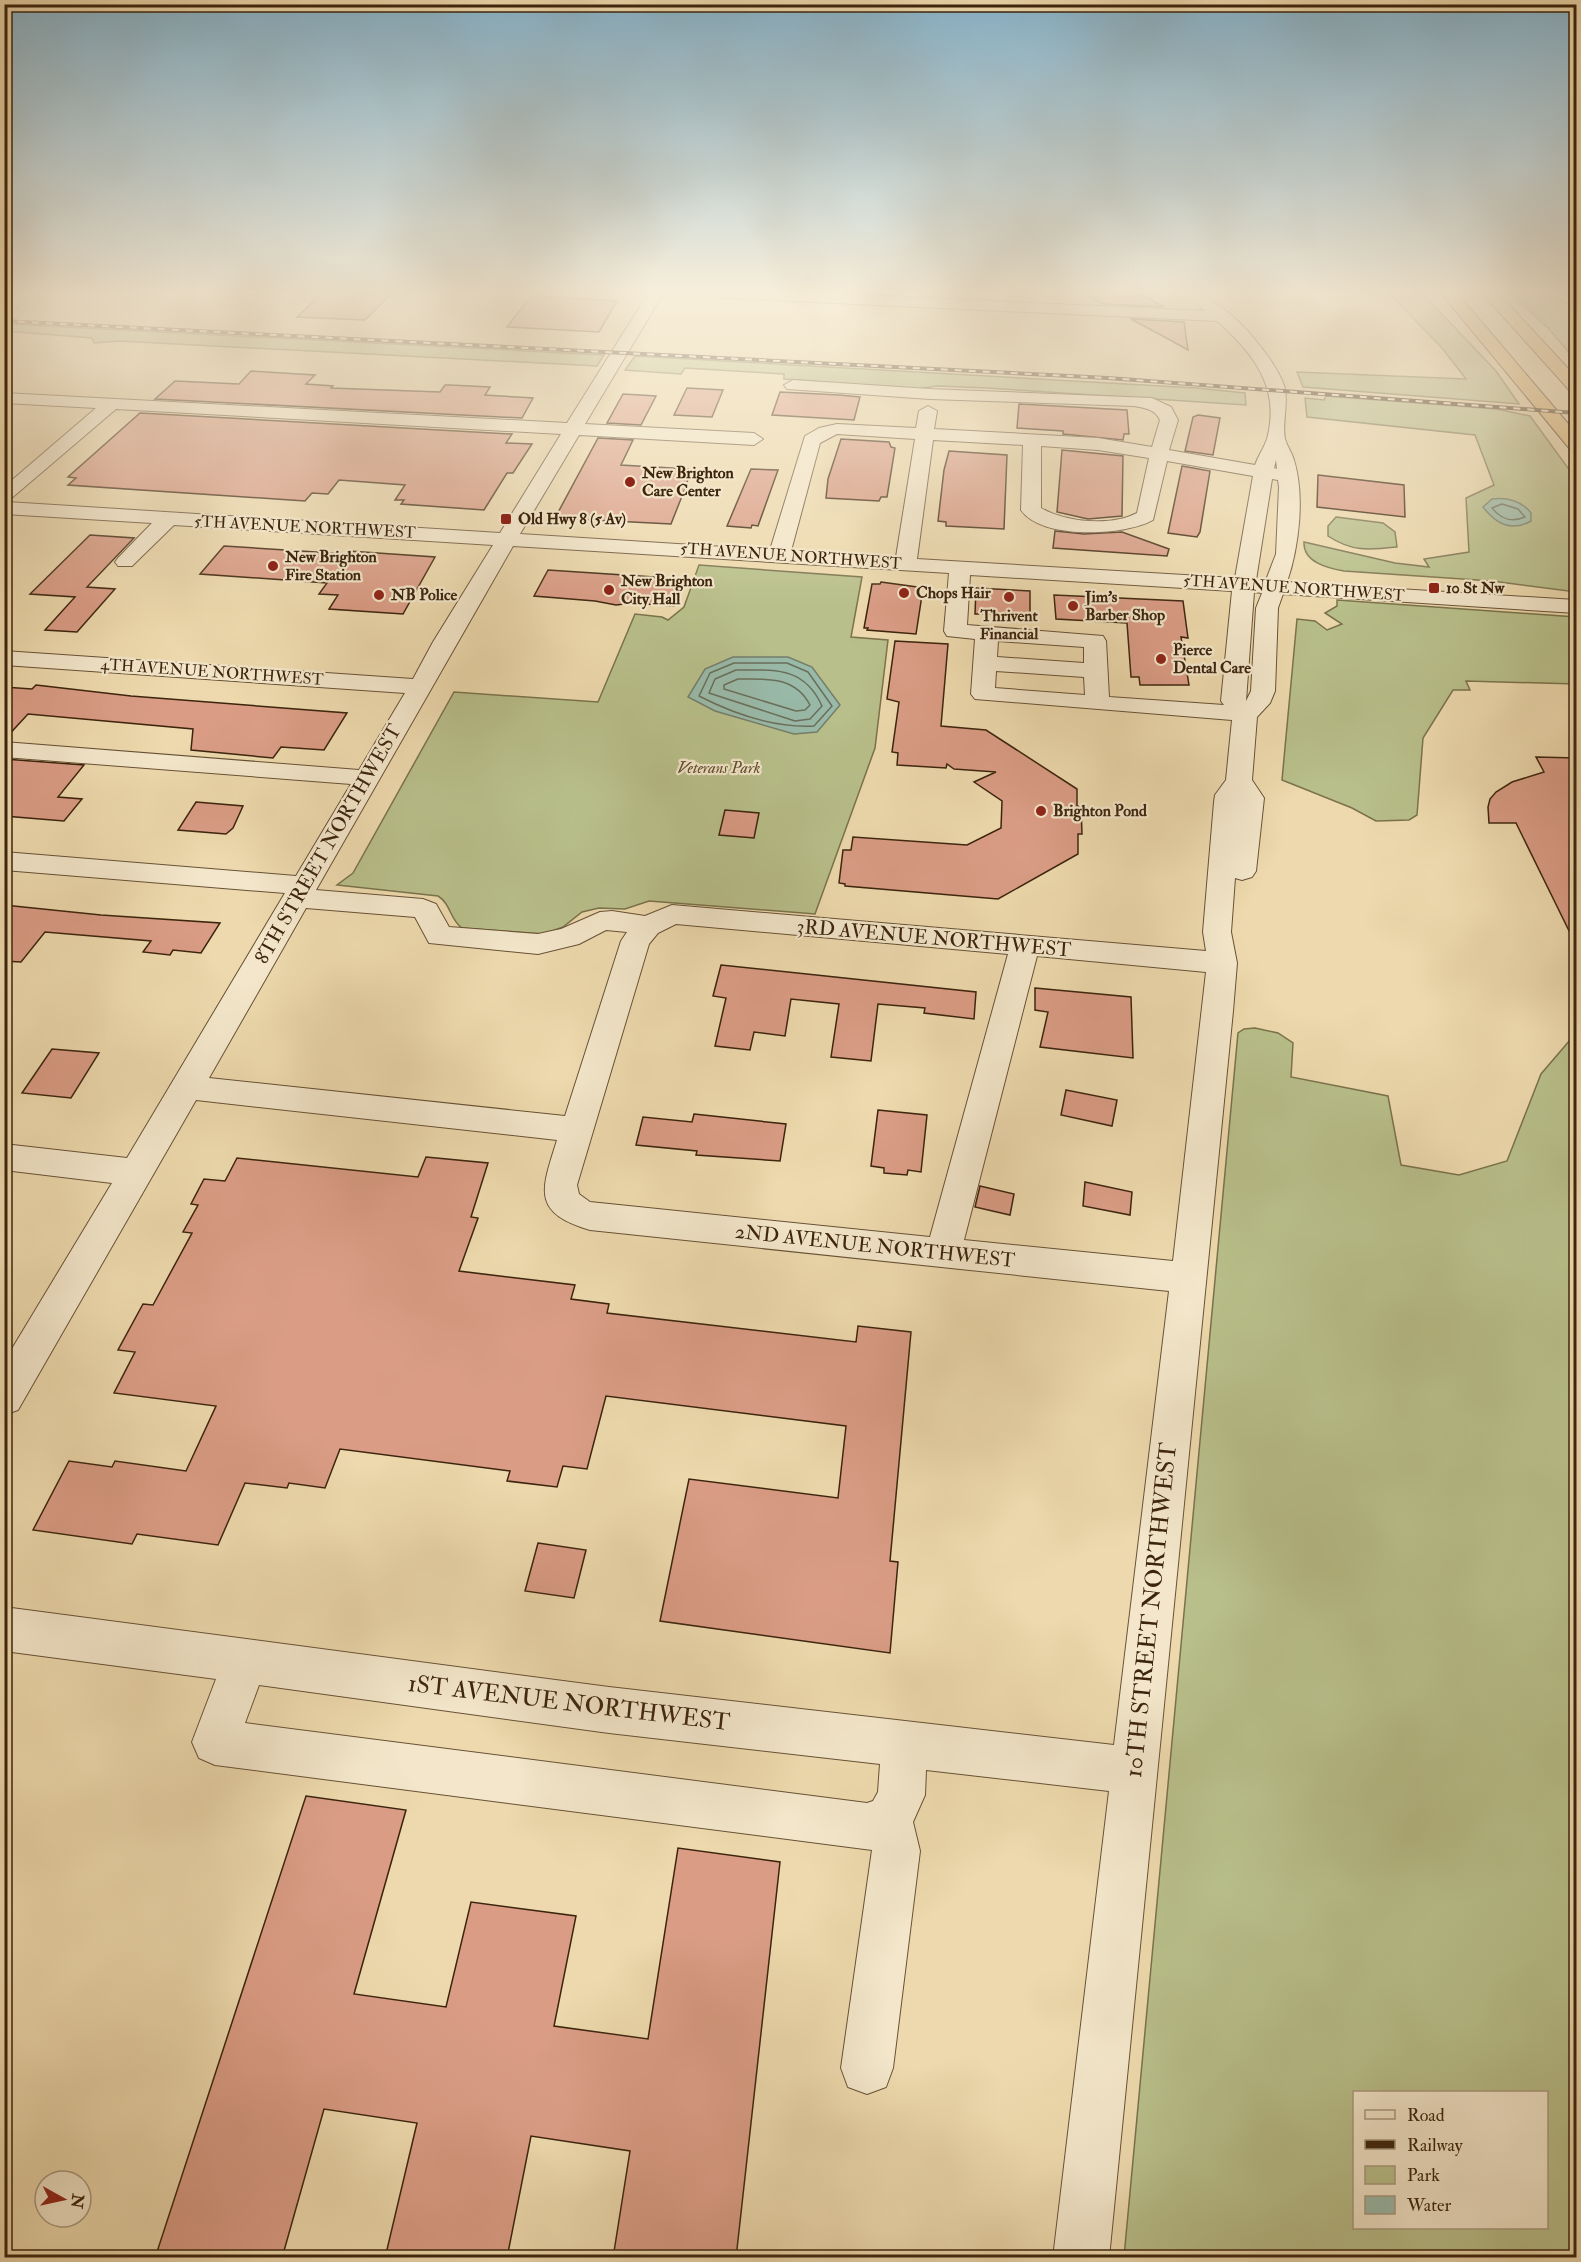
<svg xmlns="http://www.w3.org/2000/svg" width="1581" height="2262" font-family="'IM FELL Double Pica',serif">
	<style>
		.green { fill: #b8bf8a; stroke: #7a724c; stroke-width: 1.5; fill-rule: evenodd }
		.water { fill: #99baa9; stroke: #747e6b; stroke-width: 1.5 }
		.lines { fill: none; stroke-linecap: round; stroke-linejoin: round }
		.shore { stroke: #6a6f5b; stroke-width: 1.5 }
		.building { fill: #da9c85; stroke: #3c240d; stroke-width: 1.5 }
		.minor-casing { stroke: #685135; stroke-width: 2 }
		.highway-casing { stroke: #3c240d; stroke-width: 2 }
		.minor { fill: #f3e6ca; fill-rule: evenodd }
		.highway { fill: #e6bc76; fill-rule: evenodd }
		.rail-casing { stroke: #3c240d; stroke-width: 4 }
		.rail { stroke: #f3e6ca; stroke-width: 2; stroke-dasharray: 7; stroke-linecap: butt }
		.poi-dot { fill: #8f2418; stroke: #f3e6ca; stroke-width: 2 }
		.labels { text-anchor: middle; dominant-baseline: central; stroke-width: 4.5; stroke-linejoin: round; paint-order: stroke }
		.far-poi-label { font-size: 16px; font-weight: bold; fill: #3c240d; stroke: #f3e6ca; text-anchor: start }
		.far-street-label { font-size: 16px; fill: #3c240d; stroke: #f3e6ca }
		.far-park-label { font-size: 16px; font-style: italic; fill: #5b4b2c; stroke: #f3e6ca }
		.street-label { font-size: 20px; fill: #3c240d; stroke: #f3e6ca }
		.near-street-label { font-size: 24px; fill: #3c240d; stroke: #f3e6ca }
	</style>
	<rect width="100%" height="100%" fill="#edd9ad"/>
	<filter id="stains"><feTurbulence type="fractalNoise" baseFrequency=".00333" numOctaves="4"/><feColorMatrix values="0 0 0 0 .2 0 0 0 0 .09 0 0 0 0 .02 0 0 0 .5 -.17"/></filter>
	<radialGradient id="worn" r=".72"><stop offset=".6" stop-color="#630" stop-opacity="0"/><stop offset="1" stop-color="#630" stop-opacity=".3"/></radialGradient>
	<g class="green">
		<polygon points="1388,292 1421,292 1496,371 1519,404 1303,387 1297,372 1466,379 1442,348"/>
		<polygon points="1509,292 1576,292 1576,361 1549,329"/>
		<polygon points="7,324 604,355 597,366 119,341 94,343 92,338 5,331"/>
		<polygon points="635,356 1197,388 1245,393 1246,405 986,388 937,386 917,389 784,379 784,374 685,368 681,374 625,370"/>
		<path d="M1326 396 1497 409 1530 416 1576 479V592L1492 581 1344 571C1327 568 1303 562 1304 542L1395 563 1429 567 1424 559 1469 552 1466 498 1494 485 1475 435 1307 417 1305 398 1324 400Z"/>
		<path d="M1336 517 1383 523 1395 532 1397 547C1369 550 1352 552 1328 536V526Z"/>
		<path d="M699 565 862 577 851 637 888 640 875 748 815 914 649 901 625 909 599 908 582 912 563 927 544 934 462 928C450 920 451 904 438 896L337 885 353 873 454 692 598 702 635 614 662 617 668 620 684 607Z"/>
		<polygon points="1337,600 1576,617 1576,684 1466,681 1470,690 1453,690 1423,738 1417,815 1409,820 1376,821 1352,808 1282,780 1297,619 1315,621 1327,630 1342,624 1325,613 1337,606"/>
		<path d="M1255 1028 1278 1033 1293 1043 1291 1077 1388 1096 1401 1165 1459 1175 1507 1161 1541 1074 1576 1033V2257H1124L1238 1033 1244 1029ZM1354 2092H1546V2228H1354Z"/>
	</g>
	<g class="water">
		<path d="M1492 499C1507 497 1522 501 1531 513V521C1512 532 1496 524 1483 507Z"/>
		<polygon points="733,657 788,657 812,667 840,705 817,732 794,734 715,711 688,697 705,669"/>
	</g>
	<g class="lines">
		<g class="shore">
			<path d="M1502 504 1518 509 1525 517C1511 523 1501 519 1492 508Z"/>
			<path d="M734 663H787L808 672 832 706 814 726C774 728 734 714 699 696L710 673Z"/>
			<path d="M736 670C774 670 804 666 822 706L810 719 795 721 709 693 715 679Z"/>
			<path d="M738 679C767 679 795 676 810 705L805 710 796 711 724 689V685Z"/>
		</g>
	</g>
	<g class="building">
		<polygon points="323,292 393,292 365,320 297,317"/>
		<polygon points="1081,292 1137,292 1164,307 1103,304"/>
		<polygon points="531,296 589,299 617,301 599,332 507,327"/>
		<polygon points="1131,319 1184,322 1188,350 1170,340"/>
		<polygon points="251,371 315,375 306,384 333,386 331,388 440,392 445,385 450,385 490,387 485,395 533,398 522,418 155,399 175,381 239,384"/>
		<polygon points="687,388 723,390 712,417 674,415"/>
		<polygon points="780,392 839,395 860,397 854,420 772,415"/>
		<polygon points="623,394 656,396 641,425 607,423"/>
		<polygon points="1019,404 1127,410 1129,434 1124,434 1123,440 1063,434 1063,431 1017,428"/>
		<polygon points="140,413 512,434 506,443 532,444 513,473 507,473 484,510 401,504 404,500 395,500 405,485 339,480 328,494 312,493 305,501 68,485 76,478 68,477"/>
		<polygon points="1198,415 1220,418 1213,455 1185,451 1193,417"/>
		<polygon points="598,438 633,440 621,465 688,469 684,479 688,479 686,486 671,524 555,518"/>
		<polygon points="841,439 889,442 891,447 895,448 887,497 881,497 879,501 826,498 828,479"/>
		<polygon points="1062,450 1123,456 1122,516 1088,519 1057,512"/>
		<polygon points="949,451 1007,455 1004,529 946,526 946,522 938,521 944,470"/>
		<polygon points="1182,466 1210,471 1200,532 1197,537 1168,533"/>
		<polygon points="751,469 778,470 758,526 752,525 751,528 727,526"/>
		<polygon points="1318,475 1404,485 1405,517 1317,507"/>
		<polygon points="1055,531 1084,534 1122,532 1169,549 1167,556 1053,548"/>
		<polygon points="90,535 134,538 87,587 115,589 77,632 45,630 75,597 30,594"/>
		<polygon points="224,546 347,554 349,551 435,557 403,614 329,609 338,595 319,594 327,583 200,574"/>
		<polygon points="548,570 684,579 674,606 633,603 616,605 595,601 534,596"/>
		<polygon points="881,582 917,587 916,594 922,595 916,634 867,630 868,628 864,628 872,584 880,584"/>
		<polygon points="976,588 1030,591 1030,614 975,614"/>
		<polygon points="1054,595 1183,601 1188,638 1181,637 1189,685 1140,685 1139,677 1131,677 1127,623 1056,619"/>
		<polygon points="895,641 948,644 941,726 986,730 1077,789 1077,806 1081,807 1082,834 1078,834 1078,854 998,899 845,886 845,884 839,883 843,850 851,850 853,837 967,845 1001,828 1002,801 974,782 996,772 954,769 947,764 946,768 897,765 898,753 892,752 899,702 887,699"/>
		<polygon points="36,685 131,696 347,713 324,750 281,747 273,758 191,750 193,729 28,714 4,740 4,687 32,689"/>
		<polygon points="1536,757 1576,758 1576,945 1516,823 1489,823 1488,807 1490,799 1496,792 1512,782 1544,772"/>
		<polygon points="4,759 84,765 58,797 82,799 64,821 4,816"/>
		<polygon points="196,802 243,806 233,828 226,834 178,830"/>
		<polygon points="725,810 759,813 754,838 719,835"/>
		<polygon points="4,905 101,915 220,923 201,953 173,950 170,955 143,952 151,941 45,932 21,962 4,961"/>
		<polygon points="721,965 976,992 974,1019 924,1013 925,1008 878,1004 871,1061 831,1057 839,1004 791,999 785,1036 754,1032 750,1050 715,1046 726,998 713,996"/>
		<polygon points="1035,988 1131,997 1133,1058 1040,1047 1048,1012 1035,1010"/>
		<polygon points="52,1049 99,1053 71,1098 22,1093"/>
		<polygon points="1066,1090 1117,1100 1112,1126 1061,1115"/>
		<polygon points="878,1110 927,1115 921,1172 908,1170 907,1175 884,1173 884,1168 871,1166"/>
		<polygon points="694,1114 786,1124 780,1161 696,1155 697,1151 636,1145 643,1117 692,1122"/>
		<polygon points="426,1157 488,1163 471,1217 478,1218 459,1271 575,1285 571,1299 609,1304 607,1313 856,1342 858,1326 911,1332 890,1561 898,1562 890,1653 660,1621 689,1479 838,1498 846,1426 606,1396 587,1469 563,1466 557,1487 507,1481 510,1471 340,1449 325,1488 289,1483 287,1488 245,1483 218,1545 137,1534 132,1544 33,1530 69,1461 112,1467 115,1461 186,1471 216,1406 114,1393 135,1352 118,1350 143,1304 153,1305 192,1233 183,1232 198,1205 191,1204 204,1179 225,1181 237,1158 418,1177"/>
		<polygon points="1085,1182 1132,1192 1130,1215 1083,1206"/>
		<polygon points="980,1186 1014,1194 1010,1215 975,1207"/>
		<polygon points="538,1543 586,1550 574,1598 525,1591"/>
		<polygon points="306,1796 406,1810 354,1994 446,2007 471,1902 576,1916 554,2026 648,2039 678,1848 780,1862 736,2258 613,2258 630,2151 531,2136 507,2258 385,2258 417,2123 324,2109 282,2258 155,2258"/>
	</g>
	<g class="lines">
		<defs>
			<g id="minor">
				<polygon points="21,292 39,292 4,316 4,303"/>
				<path d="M649 292H664L585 424 754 433 763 439 754 445 579 435 520 534 770 550 805 436 819 428 837 424 916 428 919 411 928 406 937 411 934 429 1098 438 1152 447 1160 420C1155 409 1145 408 1134 406L930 399 787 389 784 385 793 380 930 389 1152 398 1171 407 1178 420 1169 450 1255 465C1258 456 1264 448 1267 439 1281 387 1253 353 1217 321L707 297 699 292H798L1205 311 1198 304 1206 299C1231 306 1279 363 1285 389 1288 406 1282 423 1285 439 1287 446 1292 453 1294 460 1305 496 1299 547 1287 582L1576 600V613L1283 594 1278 608 1275 691 1270 703 1257 717 1252 780 1264 798 1256 871 1252 877 1242 880 1235 878 1231 932 1237 963 1233 1011 1109 2258H1053L1109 1791 926 1770 925 1795 913 1822 920 1851 893 2068 886 2087 867 2094 848 2087 841 2068 872 1850 215 1765 199 1758 192 1742 216 1679 4 1651V1607L609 1687 1114 1745 1169 1291 590 1230C530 1212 542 1189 557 1140L196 1100 18 1410 4 1415V1362L112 1183 4 1170V1144L127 1158 285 893 4 870V852L296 876 351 784 4 757V742L359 770 405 693 4 665V651L413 679 433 642 493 545 174 525 132 566H118L115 562 118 558 152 523 4 514V487L96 408 4 403V393L567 423ZM116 409 561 434 500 533 7 502ZM837 434 915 439 896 557 791 551 820 443ZM933 440 1023 445 1021 510C1041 540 1125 536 1153 520L1167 461 1253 476 1235 578 917 559ZM1041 446 1098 450 1149 458 1137 513C1111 527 1065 522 1041 508ZM1276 460 1277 469 1274 468ZM1272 479 1278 480 1279 487 1276 554 1266 580H1256ZM513 546 949 573 944 631 947 636 975 639 971 694 975 699 1232 720 1226 780 1215 795 1214 802 1203 932 1206 951 672 905 645 916 612 911 600 912 561 929 538 934 449 927 436 904 423 899 316 890ZM970 575 1232 591 1221 701 1224 705 1109 697 1106 641 1103 636 967 625ZM1254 592 1262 593 1256 608 1251 691 1246 701ZM998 641 1084 647V663L997 657ZM996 671 1084 677 1085 695 995 688ZM306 908 415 917 429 943 538 954 579 944 606 930 627 932 621 941 565 1116 209 1078ZM676 924 1008 954 930 1237 590 1202 579 1194 577 1185 649 944 658 933ZM1037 956 1206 972 1173 1261 964 1240ZM259 1685 609 1733 880 1764 878 1792 873 1801 867 1803 245 1723Z"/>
				<polygon points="1544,292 1565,292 1576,297 1576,307"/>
			</g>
			<g id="highway">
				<polygon points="1440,292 1456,292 1576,433 1576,449 1569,448"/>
				<polygon points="1481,292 1497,292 1576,377 1576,392 1570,391"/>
			</g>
		</defs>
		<use href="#minor" class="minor-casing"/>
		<use href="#highway" class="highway-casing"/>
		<use href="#minor" class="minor"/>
		<use href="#highway" class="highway"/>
		<defs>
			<polyline id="rail" points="4,321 1108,378 1576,413"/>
		</defs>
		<use href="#rail" class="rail-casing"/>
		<use href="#rail" class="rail"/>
	</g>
	<linearGradient id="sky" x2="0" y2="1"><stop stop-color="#88b6cf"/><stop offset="0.48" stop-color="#f7eeda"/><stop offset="1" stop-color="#f7eeda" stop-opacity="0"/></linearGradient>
	<rect width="1581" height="608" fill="url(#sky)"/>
	<g class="poi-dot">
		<circle cx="630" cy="482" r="6"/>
		<rect x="500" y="513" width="12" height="12" rx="3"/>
		<circle cx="273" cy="566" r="6"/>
		<rect x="1428" y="582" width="12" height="12" rx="3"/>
		<circle cx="609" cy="590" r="6"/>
		<circle cx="904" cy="593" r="6"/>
		<circle cx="379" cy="595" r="6"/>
		<circle cx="1009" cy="597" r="6"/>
		<circle cx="1073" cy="606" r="6"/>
		<circle cx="1161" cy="659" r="6"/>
		<circle cx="1041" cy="811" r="6"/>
	</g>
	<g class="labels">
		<g class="far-poi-label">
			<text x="642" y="473">New Brighton<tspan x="642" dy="18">Care Center</tspan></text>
			<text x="518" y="519">Old Hwy 8 (5 Av)</text>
			<text x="285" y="557">New Brighton<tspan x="285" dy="18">Fire Station</tspan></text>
			<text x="621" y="581">New Brighton<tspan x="621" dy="18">City Hall</tspan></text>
			<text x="1446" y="588">10 St Nw</text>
			<text x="916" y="593">Chops Hair</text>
			<text x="391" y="595">NB Police</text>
			<text x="1085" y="597">Jim's<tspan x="1085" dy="18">Barber Shop</tspan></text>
			<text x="1009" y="616" text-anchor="middle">Thrivent<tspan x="1009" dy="18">Financial</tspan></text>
			<text x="1173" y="650">Pierce<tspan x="1173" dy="18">Dental Care</tspan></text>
			<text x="1053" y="811">Brighton Pond</text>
		</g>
		<g class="far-street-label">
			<text transform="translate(305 527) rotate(3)">5TH AVENUE NORTHWEST</text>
			<text transform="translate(791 556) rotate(4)">5TH AVENUE NORTHWEST</text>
			<text transform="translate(1294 588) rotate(4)">5TH AVENUE NORTHWEST</text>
			<text transform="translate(212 672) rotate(4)">4TH AVENUE NORTHWEST</text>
		</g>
		<g class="far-park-label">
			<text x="719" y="768">Veterans Park</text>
		</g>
		<g class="street-label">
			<text transform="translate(328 844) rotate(-60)">8TH STREET NORTHWEST</text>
			<text transform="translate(934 938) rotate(5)">3RD AVENUE NORTHWEST</text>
			<text transform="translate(875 1246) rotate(6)">2ND AVENUE NORTHWEST</text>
		</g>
		<g class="near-street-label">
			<text transform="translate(1151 1610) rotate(-84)">10TH STREET NORTHWEST</text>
			<text transform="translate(569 1703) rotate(7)">1ST AVENUE NORTHWEST</text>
		</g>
	</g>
	<rect width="1581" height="2262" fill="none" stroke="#edd9ad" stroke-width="24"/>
	<rect x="6" y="6" width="1569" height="2250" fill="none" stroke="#3c240d" stroke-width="3"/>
	<rect x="12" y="12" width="1557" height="2238" fill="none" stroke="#3c240d" stroke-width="1.5"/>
	<rect x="1353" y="2091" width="195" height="138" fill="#f3e6ca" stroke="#aa987e" stroke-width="1.5"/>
	<rect x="1365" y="2110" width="30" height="9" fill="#f3e6ca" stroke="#aa987e" stroke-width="1.5"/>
	<text x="1407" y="2121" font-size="18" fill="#3c240d">Road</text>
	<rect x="1365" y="2140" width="30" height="9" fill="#3c240d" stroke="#aa987e" stroke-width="1.5"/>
	<text x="1407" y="2151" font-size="18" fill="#3c240d">Railway</text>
	<rect x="1365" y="2166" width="30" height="18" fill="#b8bf8a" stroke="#aa987e" stroke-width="1.5"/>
	<text x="1407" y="2181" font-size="18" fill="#3c240d">Park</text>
	<rect x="1365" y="2196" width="30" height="18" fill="#99baa9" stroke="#aa987e" stroke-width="1.5"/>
	<text x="1407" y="2211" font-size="18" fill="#3c240d">Water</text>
	<g transform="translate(63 2199) rotate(98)"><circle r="28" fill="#f3e6ca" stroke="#aa987e" stroke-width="1.5"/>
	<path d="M0-4.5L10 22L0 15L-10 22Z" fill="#8f2418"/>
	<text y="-9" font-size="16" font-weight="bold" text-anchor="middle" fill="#3c240d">N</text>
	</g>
	<rect width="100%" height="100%" filter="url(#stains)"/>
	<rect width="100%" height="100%" fill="url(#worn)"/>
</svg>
